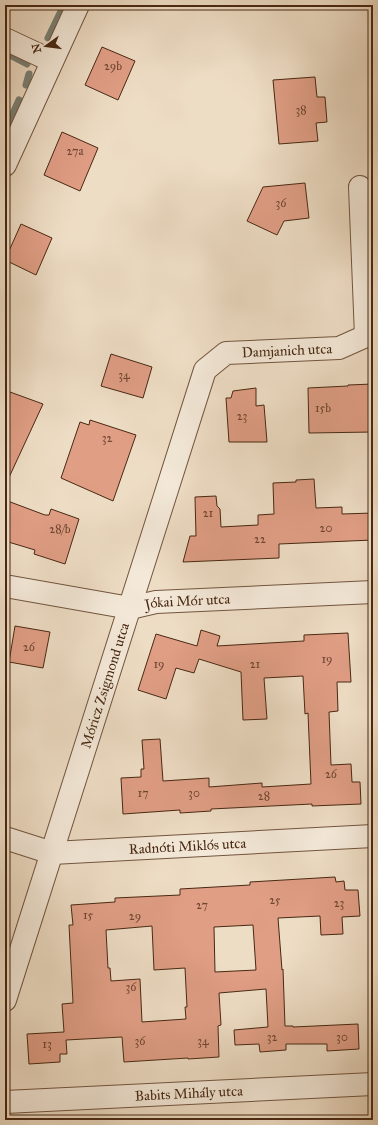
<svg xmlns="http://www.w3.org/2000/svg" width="378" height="1125" font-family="'IM FELL Great Primer',serif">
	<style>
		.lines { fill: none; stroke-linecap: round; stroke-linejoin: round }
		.stream { stroke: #798075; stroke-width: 7 }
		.building { fill: #e09e85; stroke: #482812; fill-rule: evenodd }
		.minor-casing { stroke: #72553f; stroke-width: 24 }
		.minor { stroke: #f4e9d9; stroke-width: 22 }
		.labels { text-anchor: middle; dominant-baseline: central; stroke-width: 4; stroke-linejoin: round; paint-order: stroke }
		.number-label { font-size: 12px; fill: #6e462f }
		.street-label { font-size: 14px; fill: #482812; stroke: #f4e9d9 }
	</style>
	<rect width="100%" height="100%" fill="#eeddc5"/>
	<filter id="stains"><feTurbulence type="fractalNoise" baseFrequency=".005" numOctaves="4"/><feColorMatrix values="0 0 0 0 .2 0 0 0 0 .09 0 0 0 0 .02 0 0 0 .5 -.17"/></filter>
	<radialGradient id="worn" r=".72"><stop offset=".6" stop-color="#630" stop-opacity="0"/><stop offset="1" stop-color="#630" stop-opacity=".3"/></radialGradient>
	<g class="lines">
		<g class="stream">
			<polyline points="48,38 64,5"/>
			<polyline points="6,53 27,64"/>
			<polyline points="26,85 29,74"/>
			<polyline points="5,131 19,100"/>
		</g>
	</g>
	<g class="building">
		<polygon points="102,47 135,61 118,100 85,85"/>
		<polygon points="315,77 317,97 325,97 327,122 316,123 318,141 279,144 273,80"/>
		<polygon points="62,132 98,148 80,191 44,175"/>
		<polygon points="305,183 309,218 284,221 277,235 247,221 263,187"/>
		<polygon points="21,224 52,238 36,275 5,260"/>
		<polygon points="111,354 152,367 143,398 101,386"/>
		<polygon points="373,384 373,432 309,433 308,388 348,386 348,385"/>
		<polygon points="256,388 256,406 264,405 267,442 229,442 226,398 231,398 233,391"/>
		<polygon points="10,392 43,404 5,486 5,404"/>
		<polygon points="90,420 136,435 113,501 61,478 80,422 89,425"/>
		<polygon points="314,479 316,508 342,507 342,514 373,513 373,540 279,544 279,558 183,562 190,536 196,536 195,497 216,496 217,506 220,509 221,527 258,525 258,515 274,514 273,483 296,482 296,480"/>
		<polygon points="5,500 45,515 49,515 51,509 79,519 65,564 34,554 35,550 5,541"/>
		<polygon points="15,626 50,632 43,668 9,662"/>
		<polygon points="201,630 220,636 217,646 304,641 304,635 348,633 351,682 337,682 338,711 329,712 331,765 351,764 352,782 360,782 361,804 312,806 312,804 211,809 211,811 180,813 180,810 123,814 121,778 141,777 141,769 144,769 142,740 160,739 163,781 209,778 209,787 262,783 262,787 311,784 308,713 305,714 303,676 264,678 267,719 243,720 241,672 199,659 194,673 176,668 166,699 138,690 156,634 197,646"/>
		<path d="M335 877 336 882 344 881 345 890H358L360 916 342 917 343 934 321 935 320 916 278 918 282 970 283 969 285 1026H293V1027L358 1024 359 1049 327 1051V1044H286V1050L260 1052 259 1044 235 1045 234 1030 268 1027 266 989 219 993 221 1025 218 1026 219 1057 188 1059V1058L124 1062 122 1037 66 1040 67 1054H60V1062L29 1064 27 1034 64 1032 62 1004 73 1003 69 925H73L71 905 115 902V898L180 895V889L250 885V882ZM253 925 256 970 215 972 214 927ZM152 926 154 970 185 968 187 1007H185L186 1019 142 1022 140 979 111 981 110 968H108L106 930Z"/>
	</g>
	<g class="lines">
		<defs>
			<g id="minor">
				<polyline points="5,39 52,61"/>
				<polyline points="5,165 78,5"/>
				<polyline points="360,187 366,336"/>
				<path id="s1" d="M5 586 130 608 156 602 373 592"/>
				<path id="s2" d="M5 838 52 853 373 836"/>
				<path id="s3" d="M5 1000 205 370 226 353 339 348 366 336H373"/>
				<path id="s4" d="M5 1102 373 1084"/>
			</g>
		</defs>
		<use href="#minor" class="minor-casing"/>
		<use href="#minor" class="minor"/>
	</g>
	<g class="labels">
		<g class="number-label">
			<text x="113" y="66">29b</text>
			<text x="301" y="110">38</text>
			<text x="75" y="151">27a</text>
			<text x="281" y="203">36</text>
			<text x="124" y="375">34</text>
			<text x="323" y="408">15b</text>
			<text x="242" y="416">23</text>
			<text x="107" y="438">32</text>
			<text x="208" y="513">21</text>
			<text x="326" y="528">20</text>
			<text x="60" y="529">28/b</text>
			<text x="260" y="539">22</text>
			<text x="29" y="647">26</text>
			<text x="327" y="659">19</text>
			<text x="159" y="664">19</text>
			<text x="255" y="664">21</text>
			<text x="331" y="774">26</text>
			<text x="143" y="793">17</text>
			<text x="194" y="793">30</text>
			<text x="264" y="796">28</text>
			<text x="275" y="900">25</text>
			<text x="339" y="903">23</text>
			<text x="202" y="905">27</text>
			<text x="88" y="915">15</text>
			<text x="135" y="916">29</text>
			<text x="131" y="987">36</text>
			<text x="272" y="1037">32</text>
			<text x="342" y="1037">30</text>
			<text x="140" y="1041">36</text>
			<text x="203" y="1041">34</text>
			<text x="47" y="1044">13</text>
		</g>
		<g class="street-label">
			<text stroke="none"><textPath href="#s3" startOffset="749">Damjanich utca</textPath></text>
			<text stroke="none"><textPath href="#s1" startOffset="185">Jókai Mór utca</textPath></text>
			<text stroke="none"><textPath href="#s3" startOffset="330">Móricz Zsigmond utca</textPath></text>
			<text stroke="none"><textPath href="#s2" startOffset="185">Radnóti Miklós utca</textPath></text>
			<text stroke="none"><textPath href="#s4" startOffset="184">Babits Mihály utca</textPath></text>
		</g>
	</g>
	<rect width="378" height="1125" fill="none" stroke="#eeddc5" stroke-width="20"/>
	<rect x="6" y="6" width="366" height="1113" fill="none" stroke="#482812" stroke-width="2"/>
	<rect x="10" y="10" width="358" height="1105" fill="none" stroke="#482812"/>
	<g transform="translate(46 46) rotate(256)" stroke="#f4e9d9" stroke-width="3" paint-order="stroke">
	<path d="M0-3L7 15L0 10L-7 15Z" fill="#482812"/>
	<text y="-6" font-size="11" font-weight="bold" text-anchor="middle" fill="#482812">N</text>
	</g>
	<rect width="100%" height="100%" filter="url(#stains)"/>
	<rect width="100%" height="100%" fill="url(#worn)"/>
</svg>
